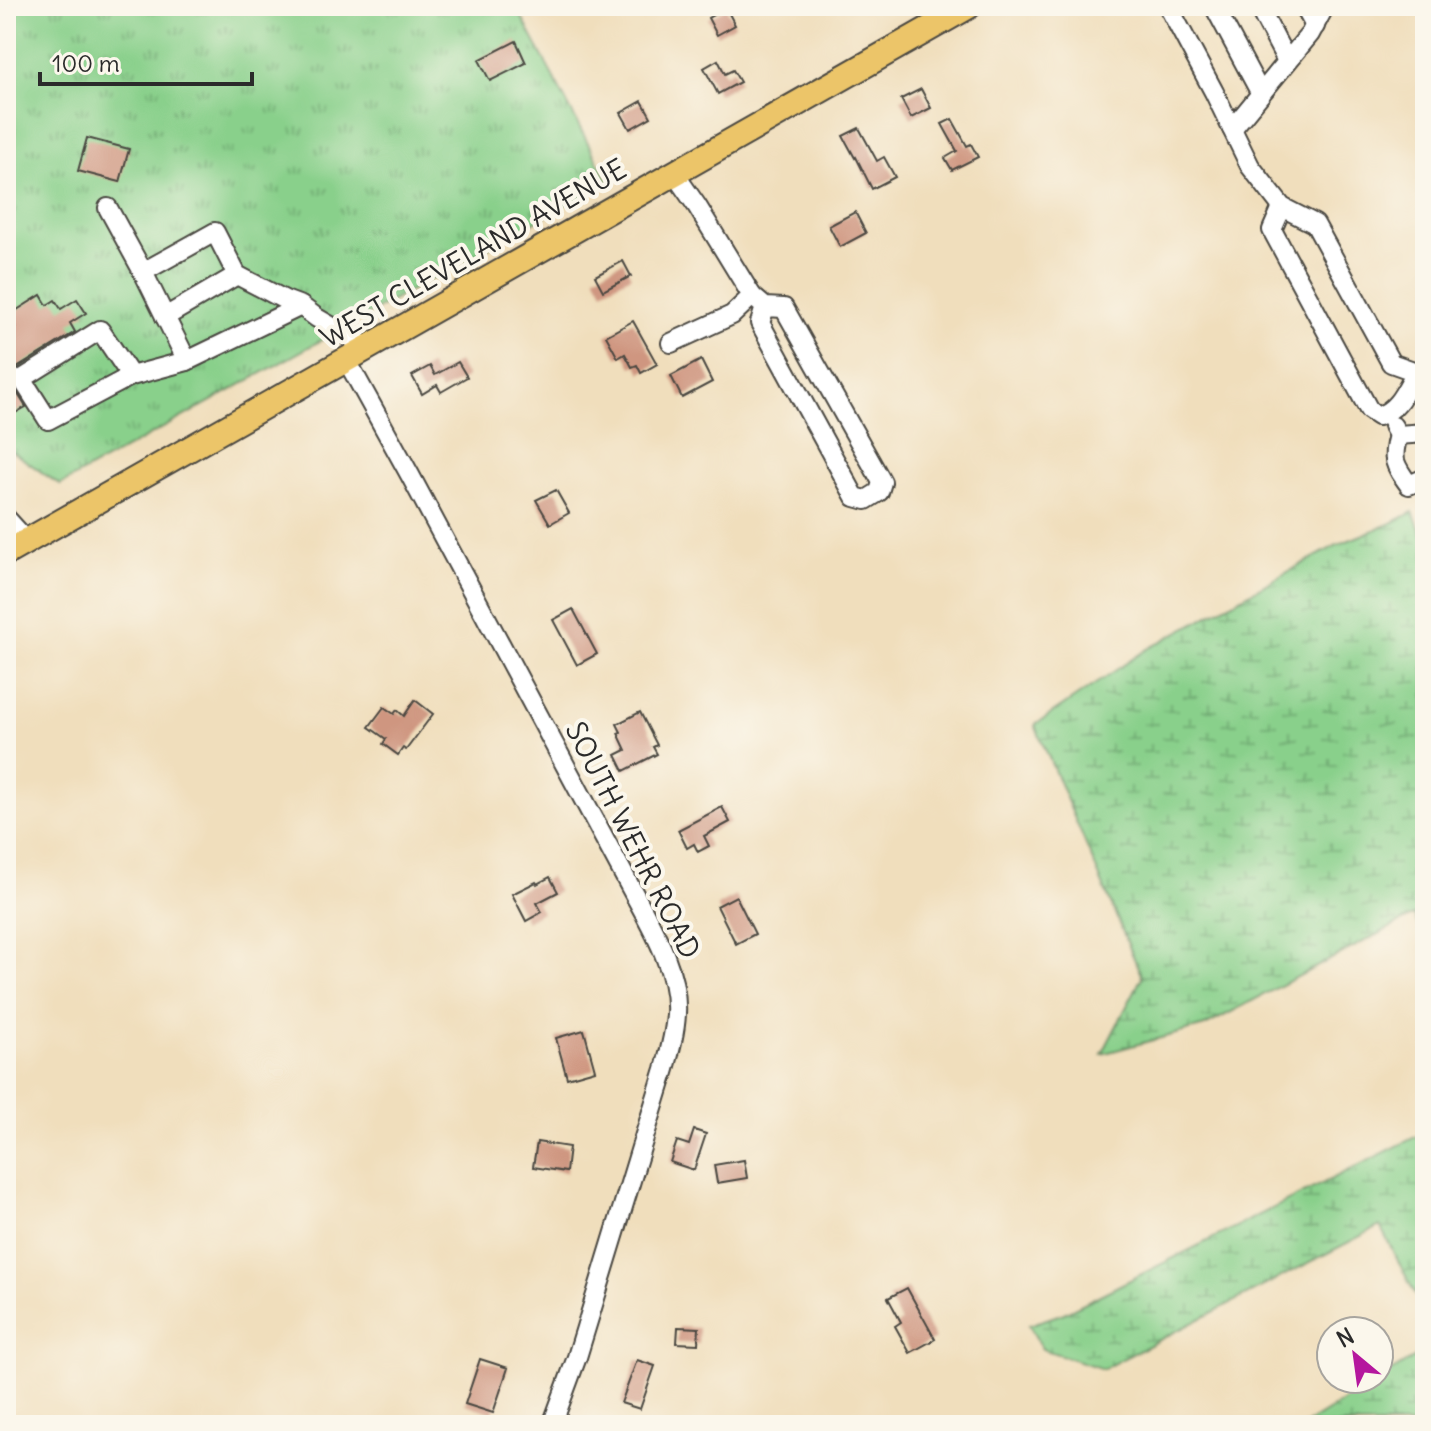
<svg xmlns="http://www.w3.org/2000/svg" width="1431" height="1431" font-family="Delius,sans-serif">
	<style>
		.grass { fill: url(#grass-tufts); stroke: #5a7e5b; stroke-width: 2 }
		.wetland { fill: url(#wetland-marsh); stroke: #5a7e5b; stroke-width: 2 }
		.building { fill: #cf9680 }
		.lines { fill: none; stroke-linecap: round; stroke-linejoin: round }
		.minor-casing { stroke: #494641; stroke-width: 22 }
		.major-casing { stroke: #494641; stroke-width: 28 }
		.minor { stroke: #fff; stroke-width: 18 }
		.major { stroke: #ecc569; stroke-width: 24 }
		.labels { text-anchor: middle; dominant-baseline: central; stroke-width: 8; stroke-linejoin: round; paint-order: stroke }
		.street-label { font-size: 28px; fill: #2b2b2b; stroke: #fbf7ec }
	</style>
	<defs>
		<pattern id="grass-tufts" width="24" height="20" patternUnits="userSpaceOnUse" patternTransform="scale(2)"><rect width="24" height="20" fill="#89d08b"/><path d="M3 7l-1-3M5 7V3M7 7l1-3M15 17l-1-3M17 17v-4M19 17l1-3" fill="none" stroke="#70a972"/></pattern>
		<pattern id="wetland-marsh" width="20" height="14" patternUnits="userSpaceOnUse" patternTransform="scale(2)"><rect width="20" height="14" fill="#89d08b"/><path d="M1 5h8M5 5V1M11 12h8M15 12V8" fill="none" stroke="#70a972"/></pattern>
	</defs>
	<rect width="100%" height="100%" fill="#fbf7ec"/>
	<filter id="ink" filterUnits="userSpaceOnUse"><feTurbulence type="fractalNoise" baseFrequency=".0125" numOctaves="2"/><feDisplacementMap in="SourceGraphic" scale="16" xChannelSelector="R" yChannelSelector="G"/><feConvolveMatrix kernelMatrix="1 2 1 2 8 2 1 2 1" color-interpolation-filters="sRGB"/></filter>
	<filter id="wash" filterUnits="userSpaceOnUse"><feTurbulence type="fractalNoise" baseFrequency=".006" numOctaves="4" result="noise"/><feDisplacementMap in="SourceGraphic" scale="32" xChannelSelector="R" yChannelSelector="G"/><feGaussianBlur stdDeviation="1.8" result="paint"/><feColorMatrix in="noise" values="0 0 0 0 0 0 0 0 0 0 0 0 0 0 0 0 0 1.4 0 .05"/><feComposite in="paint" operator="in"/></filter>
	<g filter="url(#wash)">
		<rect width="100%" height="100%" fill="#f0debc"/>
		<polygon class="grass" points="6,6 516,6 608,181 60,485 6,447"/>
		<g class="wetland">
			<polygon points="1413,512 1425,541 1425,944 1414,915 1205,1026 1102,1054 1142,977 1035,725 1147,649 1337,545 1394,522"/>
			<polygon points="1425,1132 1425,1313 1380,1226 1103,1369 1042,1349 1029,1325 1064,1313"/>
			<polygon points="1425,1351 1425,1425 1305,1425"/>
		</g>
		<g id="blocks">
			<g class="building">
				<polygon points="726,8 735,25 717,35 708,18"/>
				<polygon points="516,41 526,63 490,81 479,60"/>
				<polygon points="718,60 725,74 733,70 740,82 718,94 704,68"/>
				<polygon points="921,89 931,108 911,118 901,99"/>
				<polygon points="642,101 651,117 630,129 621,113"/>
				<polygon points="952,119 967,146 971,144 978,157 952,170 945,158 957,151 942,124"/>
				<polygon points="859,128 877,161 884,157 895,177 872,189 856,157 855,158 843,136"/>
				<polygon points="87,138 129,149 120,182 78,171"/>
				<polygon points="855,212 866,233 840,247 829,226"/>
				<polygon points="623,261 631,276 603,291 595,276"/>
				<polygon points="41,295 47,305 55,300 61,309 77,299 86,313 70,323 75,332 12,371 6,361 6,331 15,326 9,315"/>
				<polygon points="633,321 657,364 641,373 637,365 632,367 625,354 618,358 606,336"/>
				<polygon points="701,360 712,382 682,398 671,376"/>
				<polygon points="458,362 467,377 441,392 437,385 422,394 412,376 430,366 435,375"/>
				<polygon points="11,383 26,407 10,416 6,409 6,386"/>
				<polygon points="556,490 569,513 550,524 536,500"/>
				<polygon points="573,609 597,654 577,665 553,620"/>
				<polygon points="415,700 433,714 406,750 403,748 398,755 383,744 386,739 369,727 384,707 394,714 397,710 404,716"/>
				<polygon points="640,712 657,745 653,747 657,754 624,771 616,755 626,750 618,733 621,732 617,724"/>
				<polygon points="722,807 730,822 704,836 709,846 698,852 694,844 687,848 678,830"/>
				<polygon points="550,877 558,892 537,903 542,912 526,921 512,894 536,882 537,884"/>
				<polygon points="736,896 755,934 736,944 717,906"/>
				<polygon points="584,1030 595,1070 567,1078 556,1038"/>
				<polygon points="694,1130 706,1134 694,1170 670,1162 677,1141 689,1145"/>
				<polygon points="537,1142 569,1147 566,1172 533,1167"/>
				<polygon points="744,1160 747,1178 717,1183 714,1165"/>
				<polygon points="907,1288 935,1339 910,1353 895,1326 901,1322 888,1298"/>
				<polygon points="678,1327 699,1328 698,1344 677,1343"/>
				<polygon points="480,1359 508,1368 493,1413 465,1404"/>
				<polygon points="637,1360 655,1366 640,1409 621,1403"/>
			</g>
		</g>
	</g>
	<g filter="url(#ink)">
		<use href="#blocks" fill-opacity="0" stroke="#494641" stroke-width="2"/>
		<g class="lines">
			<defs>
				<g id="minor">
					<polyline points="1168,6 1214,92 1250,166 1282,207 1315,224 1391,363 1425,375"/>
					<polyline points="1214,6 1260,92"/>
					<polyline points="1258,6 1287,61"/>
					<polyline points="1304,6 1315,26"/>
					<polyline points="1232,129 1310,34 1325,6"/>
					<path d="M1282 207 1272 230 1369 410 1378 416C1398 411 1406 389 1416 372"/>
					<polyline points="108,208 143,272 215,232 237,275 285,300 301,306 317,318 367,347"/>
					<polyline points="143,272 187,361 301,306"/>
					<polyline points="752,296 765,307 784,308 882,482 879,492 866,500 855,497 760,323 765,307"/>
					<polyline points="165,317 237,275"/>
					<polyline points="671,343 732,315 752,296 697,206 674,173"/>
					<path d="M346 359 410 475 625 877C646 918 679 967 676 1014 675 1033 670 1051 665 1069L577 1357 552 1425"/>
					<polyline points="131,376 100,330 22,379 48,420 131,376 187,361"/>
					<polyline points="1393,426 1398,435 1425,433"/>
					<path d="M1398 435C1391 460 1394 464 1409 485L1425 478"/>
					<polyline points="6,518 27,541"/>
				</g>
				<polyline id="major" points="6,553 969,6"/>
			</defs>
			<use href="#minor" class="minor-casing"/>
			<use href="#major" class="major-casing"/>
			<use href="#minor" class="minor"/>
			<use href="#major" class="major"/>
		</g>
	</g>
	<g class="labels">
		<g class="street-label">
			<text transform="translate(473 253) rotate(-30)">WEST CLEVELAND AVENUE</text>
			<text transform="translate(633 840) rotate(63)">SOUTH WEHR ROAD</text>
		</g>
	</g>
	<rect width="1431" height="1431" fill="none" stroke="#fbf7ec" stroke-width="32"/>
	<g transform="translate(1355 1355) rotate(331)"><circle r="38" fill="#fbf7ec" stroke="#a8a59f" stroke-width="2"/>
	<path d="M0-6L14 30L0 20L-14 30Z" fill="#b5179e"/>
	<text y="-12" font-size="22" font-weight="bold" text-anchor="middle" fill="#2b2b2b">N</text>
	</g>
	<path d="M40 72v12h212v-12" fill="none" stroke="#2b2b2b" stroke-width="4"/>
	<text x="52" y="72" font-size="24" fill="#2b2b2b" stroke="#fbf7ec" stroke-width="6" paint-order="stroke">100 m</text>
</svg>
